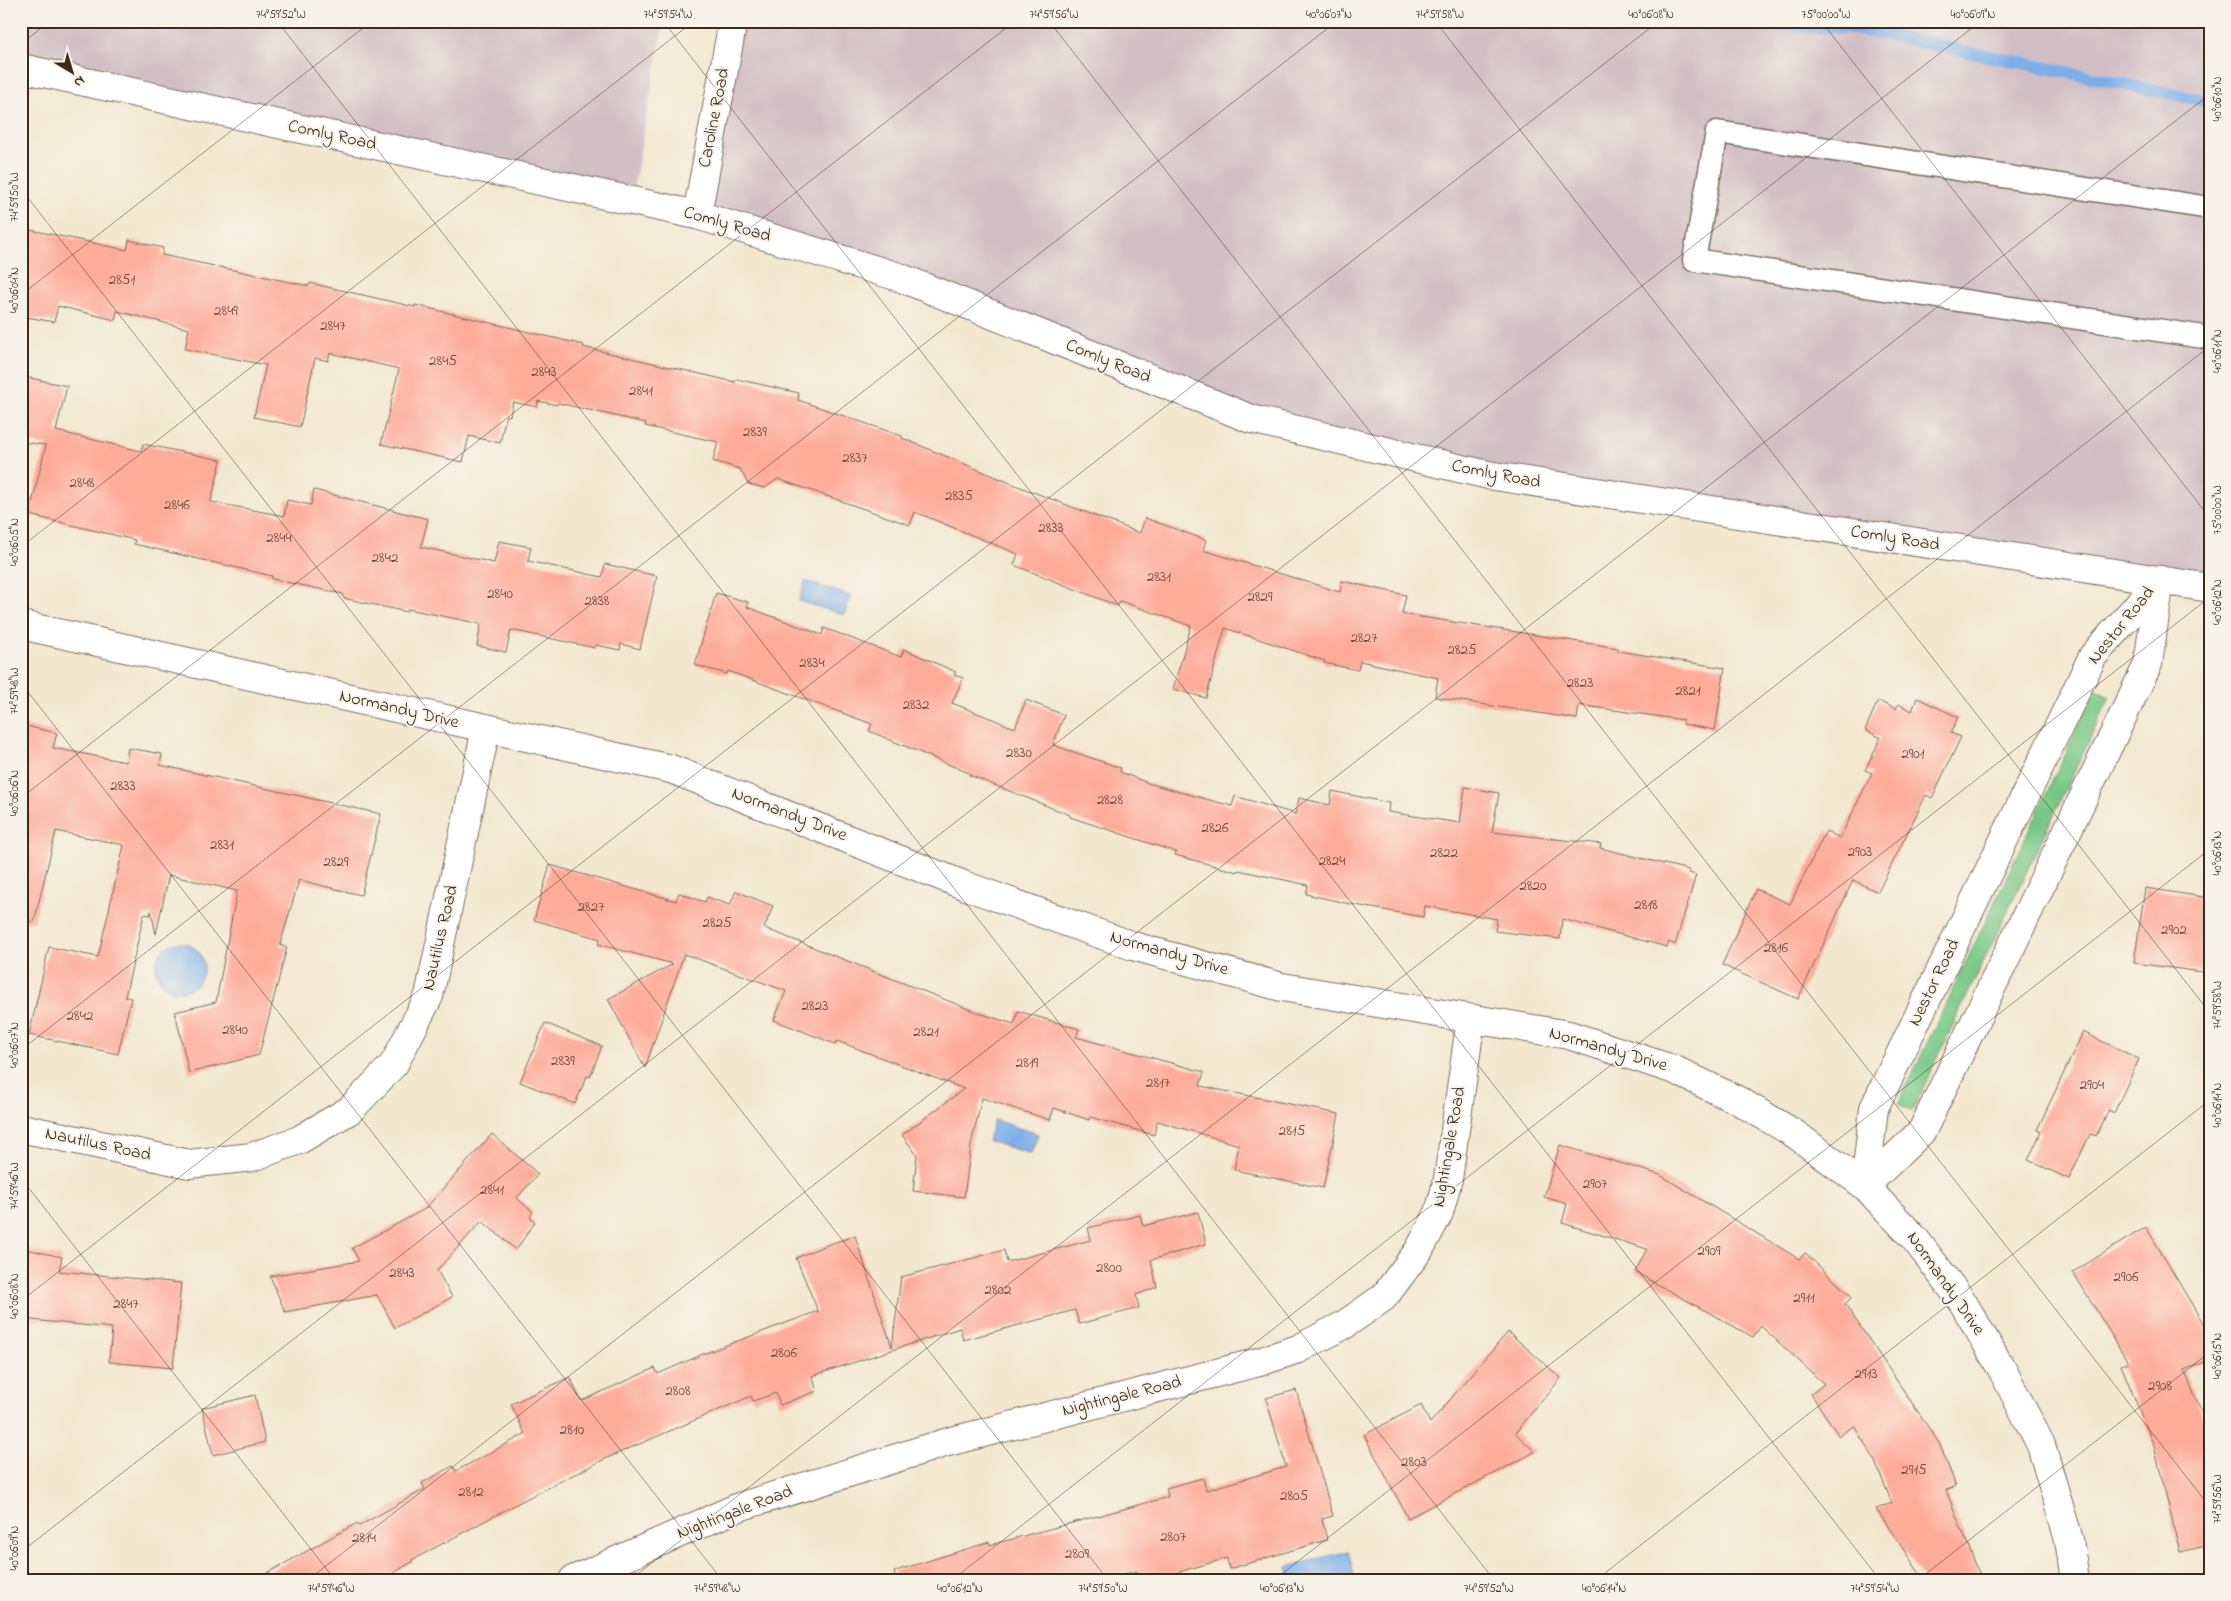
<svg xmlns="http://www.w3.org/2000/svg" width="2231" height="1601" font-family="'Indie Flower',sans-serif">
	<style>
		.industrial { fill: #d2bec5 }
		.green { fill: #77c787; stroke: #597852 }
		.water { fill: #7daee9; stroke: #5c6c84 }
		.lines { fill: none; stroke-linecap: round; stroke-linejoin: round }
		.stream { stroke: #7daee9; stroke-width: 12 }
		.building { fill: #feac9a }
		.service-casing { stroke: #7b6c5c; stroke-width: 25 }
		.minor-casing { stroke: #7b6c5c; stroke-width: 30 }
		.tertiary-casing { stroke: #7b6c5c; stroke-width: 30 }
		.service { stroke: #fff; stroke-width: 22 }
		.minor { stroke: #fff; stroke-width: 28 }
		.tertiary { stroke: #fff; stroke-width: 28 }
		.ticks { fill: none; stroke: #3b2a1e; stroke-width: 1; stroke-opacity: 0.45 }
		.labels { text-anchor: middle; dominant-baseline: central; stroke-width: 4; stroke-linejoin: round; paint-order: stroke }
		.number-label { font-size: 15px; fill: #6c4a3d }
		.street-label { font-size: 18px; fill: #3b2a1e; stroke: #f7f3e8 }
		.neatline { fill: none; stroke: #3b2a1e; stroke-width: 2 }
		.ticks-label { font-size: 12px; text-anchor: middle; fill: #3b2a1e }
	</style>
	<rect width="100%" height="100%" fill="#f7f3e8"/>
	<filter id="ink" filterUnits="userSpaceOnUse"><feTurbulence type="fractalNoise" baseFrequency=".02" numOctaves="2"/><feDisplacementMap in="SourceGraphic" scale="10" xChannelSelector="R" yChannelSelector="G"/><feConvolveMatrix kernelMatrix="1 2 1 2 8 2 1 2 1" color-interpolation-filters="sRGB"/></filter>
	<filter id="wash" filterUnits="userSpaceOnUse"><feTurbulence type="fractalNoise" baseFrequency=".0096" numOctaves="4" result="noise"/><feDisplacementMap in="SourceGraphic" scale="20" xChannelSelector="R" yChannelSelector="G"/><feGaussianBlur stdDeviation="1.12" result="paint"/><feColorMatrix in="noise" values="0 0 0 0 0 0 0 0 0 0 0 0 0 0 0 0 0 1.4 0 .05"/><feComposite in="paint" operator="in"/></filter>
	<g filter="url(#wash)">
		<rect width="100%" height="100%" fill="#f3e7d0"/>
		<g class="industrial">
			<polygon points="21,21 664,21 631,201 21,69"/>
			<polygon points="741,21 2210,21 2210,588 1488,475 1251,419 697,215"/>
		</g>
		<polygon class="green" points="2096,690 2110,697 1912,1111 1898,1104"/>
		<g class="water">
			<polygon points="805,581 851,596 844,615 799,601"/>
			<circle cx="180" cy="967" r="24"/>
			<polygon points="994,1120 1038,1134 1031,1154 988,1141"/>
			<polygon points="1348,1551 1355,1579 1290,1580 1287,1567"/>
		</g>
		<g class="lines">
			<polyline class="stream" points="1616,21 1853,28 2210,102"/>
		</g>
		<g id="blocks">
			<g class="building">
				<polygon points="21,228 127,250 129,240 163,248 162,255 309,286 310,283 415,307 415,305 584,345 583,347 735,382 736,379 799,393 798,400 902,436 902,438 1020,487 1140,533 1145,518 1206,540 1203,550 1340,592 1342,581 1406,595 1402,614 1618,648 1618,651 1725,668 1715,730 1683,724 1683,720 1579,705 1577,719 1435,697 1438,678 1360,661 1358,670 1324,663 1325,661 1225,628 1206,698 1173,689 1191,626 1120,601 1118,606 1014,565 1018,554 915,512 910,525 778,479 765,488 748,484 740,469 713,461 718,442 645,426 646,423 558,403 557,405 538,401 537,407 513,402 510,416 506,415 500,443 469,436 463,462 381,444 399,369 330,353 328,361 315,358 300,427 254,417 266,365 185,349 189,329 117,311 115,320 58,306 54,322 21,316"/>
				<polygon points="21,376 67,386 56,431 141,451 143,444 221,460 211,502 284,516 287,500 311,505 314,490 428,519 421,547 494,563 499,541 531,547 528,561 602,577 605,564 657,576 640,649 621,644 620,650 596,645 595,648 511,630 506,652 477,646 481,624 408,609 407,612 343,598 343,594 272,579 272,576 134,544 135,540 29,515 46,445 21,442"/>
				<polygon points="716,593 748,602 747,607 822,635 824,628 901,657 904,649 956,672 954,675 963,678 952,703 1015,728 1026,700 1064,715 1053,745 1121,768 1120,772 1151,784 1232,806 1235,796 1295,814 1299,798 1330,805 1332,791 1389,803 1388,812 1460,823 1465,787 1499,793 1492,832 1601,844 1600,848 1689,870 1689,873 1696,875 1675,945 1669,942 1667,947 1562,919 1560,939 1495,931 1497,919 1425,906 1423,917 1350,904 1306,894 1308,885 1238,870 1237,872 1175,855 1176,852 1070,817 1070,815 969,775 969,773 869,731 872,724 728,671 727,674 695,665"/>
				<polygon points="1917,698 1958,717 1951,733 1961,737 1932,798 1926,795 1878,892 1853,880 1798,999 1722,965 1756,889 1790,904 1826,831 1840,838 1872,773 1865,770 1881,738 1865,730 1878,701 1896,709 1898,704 1912,711"/>
				<polygon points="21,725 57,733 53,748 126,762 128,748 162,754 160,765 381,814 361,895 299,880 280,945 287,947 259,1055 189,1073 175,1012 216,1002 237,891 169,875 156,934 151,911 150,915 144,914 125,997 131,998 118,1054 29,1035 49,947 98,957 124,845 56,831 34,922 21,920"/>
				<polygon points="550,865 676,901 679,893 705,902 707,897 730,905 736,891 773,906 764,928 979,1013 1014,1024 1018,1011 1079,1029 1076,1037 1204,1072 1200,1086 1339,1114 1323,1188 1234,1170 1239,1145 1157,1121 1154,1135 1090,1117 1089,1120 1054,1108 1050,1120 982,1098 971,1145 964,1197 913,1191 917,1155 902,1135 964,1089 837,1041 835,1044 774,1020 786,991 684,954 645,1068 608,999 673,964 598,944 600,939 534,920"/>
				<polygon points="2145,888 2210,898 2210,973 2134,963"/>
				<polygon points="545,1023 602,1046 590,1077 587,1076 575,1104 520,1082"/>
				<polygon points="2083,1032 2139,1059 2114,1113 2109,1110 2096,1136 2090,1134 2069,1179 2028,1160 2041,1132 2037,1130"/>
				<polygon points="492,1134 538,1174 517,1198 533,1212 530,1217 535,1222 516,1250 482,1221 437,1270 452,1297 395,1328 377,1295 285,1312 270,1276 359,1261 352,1248 425,1209"/>
				<polygon points="1560,1145 1660,1175 1799,1259 1805,1253 1852,1297 1845,1304 1939,1443 1956,1486 1946,1490 1982,1580 1924,1580 1876,1509 1892,1503 1873,1457 1854,1426 1839,1436 1811,1394 1824,1384 1761,1326 1753,1337 1635,1272 1647,1249 1562,1223 1567,1204 1544,1197"/>
				<polygon points="1198,1212 1206,1244 1151,1260 1157,1287 1136,1295 1139,1308 1079,1324 1075,1310 963,1340 960,1328 812,1376 817,1391 780,1405 776,1393 753,1401 751,1396 607,1458 537,1493 412,1560 412,1562 382,1580 255,1580 357,1523 359,1526 425,1489 422,1483 453,1466 456,1471 525,1434 511,1404 570,1377 581,1401 655,1368 658,1374 703,1354 818,1311 796,1258 826,1245 855,1236 892,1347 901,1277 1004,1250 1007,1262 1091,1240 1088,1228 1140,1215 1143,1226"/>
				<polygon points="2146,1227 2210,1335 2210,1360 2184,1370 2210,1433 2210,1545 2180,1552 2154,1446 2121,1365 2128,1362 2073,1272"/>
				<polygon points="21,1248 62,1257 59,1271 181,1283 173,1368 109,1362 112,1328 21,1319"/>
				<polygon points="1508,1332 1561,1378 1515,1433 1535,1452 1408,1518 1364,1435 1421,1405 1430,1423"/>
				<polygon points="1296,1390 1333,1516 1322,1519 1327,1540 1229,1569 1227,1558 1152,1580 1138,1580 1136,1571 1102,1580 896,1580 894,1572 902,1569 989,1542 990,1545 1168,1497 1166,1488 1203,1478 1206,1490 1286,1467 1266,1398"/>
				<polygon points="255,1395 265,1442 213,1455 202,1408"/>
			</g>
		</g>
	</g>
	<g filter="url(#ink)">
		<use href="#blocks" fill-opacity="0" stroke="#7b6c5c" stroke-width="1"/>
		<g class="lines">
			<defs>
				<polyline id="service" points="2210,208 1717,132 1694,260 2210,338"/>
				<g id="minor">
					<polyline points="697,215 733,21"/>
					<polyline points="21,625 671,769 966,886 1133,946 1282,987 1569,1035 1675,1070 1739,1101 1795,1134 1865,1186 1915,1239 1962,1301 2003,1371 2041,1445 2069,1540 2075,1580"/>
					<polyline points="21,1128 189,1164 252,1157 299,1140 350,1110 394,1064 429,996 486,729"/>
					<polyline points="1865,1186 1922,1131 2148,664 2160,580"/>
					<polyline points="1865,1186 1874,1108 2093,656 2160,580"/>
					<polyline points="573,1580 739,1507 948,1442 1259,1362 1298,1349 1344,1325 1384,1297 1419,1250 1439,1213 1448,1179 1471,1019"/>
				</g>
				<polyline id="tertiary" points="21,68 697,215 899,277 1251,419 1488,475 2210,588"/>
			</defs>
			<use href="#service" class="service-casing"/>
			<use href="#minor" class="minor-casing"/>
			<use href="#tertiary" class="tertiary-casing"/>
			<use href="#service" class="service"/>
			<use href="#minor" class="minor"/>
			<use href="#tertiary" class="tertiary"/>
		</g>
	</g>
	<path class="ticks" d="M277 21 1494 1580M663 21 1880 1580M1049 21 2210 1507M1435 21 2210 1013M1821 21 2210 518M2208 21 2210 24M21 44 50 21M21 189 1108 1580M21 295 372 21M21 547 694 21M21 683 722 1580M21 798 1015 21M21 1050 1337 21M21 1178 335 1580M21 1301 1659 21M21 1552 1981 21M308 1580 2210 94M630 1580 2210 346M952 1580 2210 597M1274 1580 2210 849M1596 1580 2210 1100M1918 1580 2210 1352"/>
	<g class="labels">
		<g class="number-label">
			<text x="122" y="280">2851</text>
			<text x="226" y="311">2849</text>
			<text x="333" y="326">2847</text>
			<text x="443" y="361">2845</text>
			<text x="544" y="372">2843</text>
			<text x="641" y="391">2841</text>
			<text x="755" y="432">2839</text>
			<text x="855" y="458">2837</text>
			<text x="82" y="483">2848</text>
			<text x="959" y="496">2835</text>
			<text x="177" y="505">2846</text>
			<text x="1051" y="528">2833</text>
			<text x="279" y="538">2844</text>
			<text x="385" y="558">2842</text>
			<text x="1159" y="577">2831</text>
			<text x="500" y="594">2840</text>
			<text x="1260" y="597">2829</text>
			<text x="597" y="601">2838</text>
			<text x="1364" y="638">2827</text>
			<text x="1462" y="650">2825</text>
			<text x="812" y="663">2834</text>
			<text x="1580" y="683">2823</text>
			<text x="1688" y="691">2821</text>
			<text x="916" y="705">2832</text>
			<text x="1019" y="753">2830</text>
			<text x="1913" y="754">2901</text>
			<text x="123" y="786">2833</text>
			<text x="1110" y="800">2828</text>
			<text x="1215" y="828">2826</text>
			<text x="222" y="845">2831</text>
			<text x="1860" y="852">2903</text>
			<text x="1444" y="853">2822</text>
			<text x="1332" y="861">2824</text>
			<text x="336" y="862">2829</text>
			<text x="1533" y="886">2820</text>
			<text x="1646" y="905">2818</text>
			<text x="591" y="907">2827</text>
			<text x="717" y="923">2825</text>
			<text x="2174" y="930">2902</text>
			<text x="1776" y="948">2816</text>
			<text x="815" y="1006">2823</text>
			<text x="80" y="1016">2842</text>
			<text x="235" y="1030">2840</text>
			<text x="926" y="1032">2821</text>
			<text x="563" y="1061">2839</text>
			<text x="1027" y="1063">2819</text>
			<text x="1158" y="1083">2817</text>
			<text x="2092" y="1085">2904</text>
			<text x="1292" y="1131">2815</text>
			<text x="1595" y="1184">2907</text>
			<text x="492" y="1190">2841</text>
			<text x="1709" y="1251">2909</text>
			<text x="1109" y="1268">2800</text>
			<text x="402" y="1273">2843</text>
			<text x="2126" y="1277">2906</text>
			<text x="998" y="1290">2802</text>
			<text x="1804" y="1298">2911</text>
			<text x="126" y="1304">2847</text>
			<text x="784" y="1353">2806</text>
			<text x="1866" y="1374">2913</text>
			<text x="2160" y="1386">2908</text>
			<text x="678" y="1391">2808</text>
			<text x="572" y="1430">2810</text>
			<text x="1414" y="1462">2803</text>
			<text x="1914" y="1470">2915</text>
			<text x="471" y="1492">2812</text>
			<text x="1294" y="1496">2805</text>
			<text x="1173" y="1537">2807</text>
			<text x="364" y="1538">2814</text>
			<text x="1077" y="1554">2809</text>
		</g>
		<g class="street-label">
			<text transform="translate(715 118) rotate(-79)">Caroline Road</text>
			<text transform="translate(332 136) rotate(12)">Comly Road</text>
			<text transform="translate(727 225) rotate(16)">Comly Road</text>
			<text transform="translate(1108 362) rotate(22)">Comly Road</text>
			<text transform="translate(1496 475) rotate(11)">Comly Road</text>
			<text transform="translate(1895 539) rotate(9)">Comly Road</text>
			<text transform="translate(2122 626) rotate(-51)">Nestor Road</text>
			<text transform="translate(399 710) rotate(13)">Normandy Drive</text>
			<text transform="translate(789 815) rotate(21)">Normandy Drive</text>
			<text transform="translate(441 938) rotate(-77)">Nautilus Road</text>
			<text transform="translate(1169 954) rotate(16)">Normandy Drive</text>
			<text transform="translate(1935 983) rotate(-64)">Nestor Road</text>
			<text transform="translate(1608 1050) rotate(16)">Normandy Drive</text>
			<text transform="translate(98 1145) rotate(12)">Nautilus Road</text>
			<text transform="translate(1450 1147) rotate(-80)">Nightingale Road</text>
			<text transform="translate(1945 1284) rotate(55)">Normandy Drive</text>
			<text transform="translate(1122 1397) rotate(-14)">Nightingale Road</text>
			<text transform="translate(735 1513) rotate(-21)">Nightingale Road</text>
		</g>
	</g>
	<rect width="2231" height="1601" fill="none" stroke="#f7f3e8" stroke-width="55"/>
	<g transform="translate(72 72) rotate(142)" stroke="#f7f3e8" stroke-width="4" paint-order="stroke">
	<path d="M0-4L9 19L0 12L-9 19Z" fill="#3b2a1e"/>
	<text y="-8" font-size="14" font-weight="bold" text-anchor="middle" fill="#3b2a1e">N</text>
	</g>
	<rect x="28" y="28" width="2176" height="1546" class="neatline"/>
	<g class="ticks-label">
		<text x="281" y="18">74°59'52"W</text>
		<text x="668" y="18">74°59'54"W</text>
		<text x="1054" y="18">74°59'56"W</text>
		<text x="1329" y="18">40°06'07"N</text>
		<text x="1440" y="18">74°59'58"W</text>
		<text x="1651" y="18">40°06'08"N</text>
		<text x="1826" y="18">75°00'00"W</text>
		<text x="1973" y="18">40°06'09"N</text>
		<text transform="translate(2217 99) rotate(-90)" y="4">40°06'10"N</text>
		<text transform="translate(14 197) rotate(-90)" y="4">74°59'50"W</text>
		<text transform="translate(14 290) rotate(-90)" y="4">40°06'04"N</text>
		<text transform="translate(2217 351) rotate(-90)" y="4">40°06'11"N</text>
		<text transform="translate(2217 510) rotate(-90)" y="4">75°00'00"W</text>
		<text transform="translate(14 542) rotate(-90)" y="4">40°06'05"N</text>
		<text transform="translate(2217 602) rotate(-90)" y="4">40°06'12"N</text>
		<text transform="translate(14 691) rotate(-90)" y="4">74°59'48"W</text>
		<text transform="translate(14 793) rotate(-90)" y="4">40°06'06"N</text>
		<text transform="translate(2217 853) rotate(-90)" y="4">40°06'13"N</text>
		<text transform="translate(2217 1005) rotate(-90)" y="4">74°59'58"W</text>
		<text transform="translate(14 1045) rotate(-90)" y="4">40°06'07"N</text>
		<text transform="translate(2217 1105) rotate(-90)" y="4">40°06'14"N</text>
		<text transform="translate(14 1186) rotate(-90)" y="4">74°59'46"W</text>
		<text transform="translate(14 1296) rotate(-90)" y="4">40°06'08"N</text>
		<text transform="translate(2217 1356) rotate(-90)" y="4">40°06'15"N</text>
		<text transform="translate(2217 1499) rotate(-90)" y="4">74°59'56"W</text>
		<text transform="translate(14 1548) rotate(-90)" y="4">40°06'09"N</text>
		<text x="331" y="1592">74°59'46"W</text>
		<text x="717" y="1592">74°59'48"W</text>
		<text x="960" y="1592">40°06'12"N</text>
		<text x="1103" y="1592">74°59'50"W</text>
		<text x="1282" y="1592">40°06'13"N</text>
		<text x="1489" y="1592">74°59'52"W</text>
		<text x="1604" y="1592">40°06'14"N</text>
		<text x="1875" y="1592">74°59'54"W</text>
	</g>
</svg>
